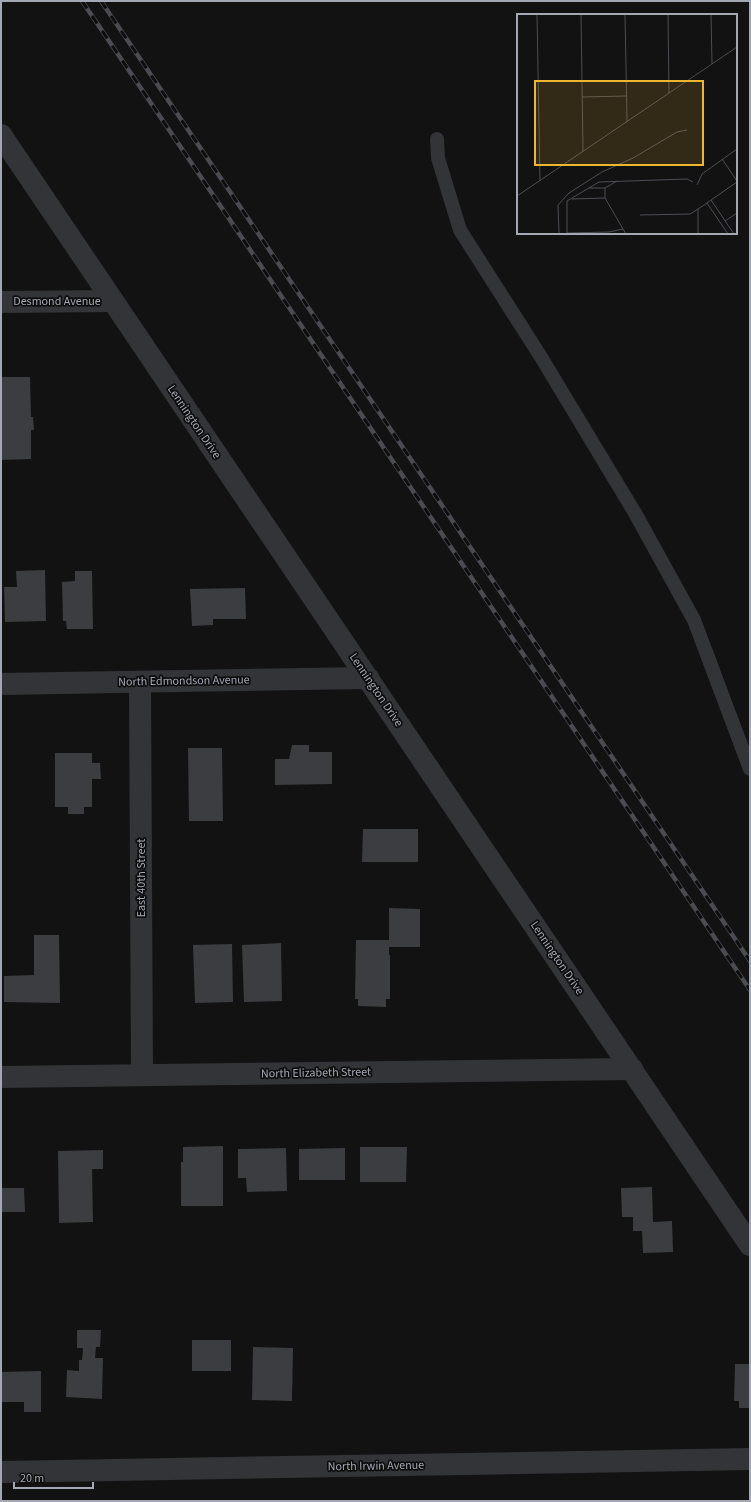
<svg xmlns="http://www.w3.org/2000/svg" width="751" height="1502" font-family="'Source Sans 3',sans-serif">
	<style>
		.building { fill: #3c3d40 }
		.lines { fill: none; stroke-linecap: round; stroke-linejoin: round }
		.service { stroke: #333438; stroke-width: 14 }
		.minor { stroke: #333438; stroke-width: 22 }
		.rail-casing { stroke: #4a4c51; stroke-width: 4.5 }
		.rail { stroke: #0d0d0e; stroke-width: 3; stroke-dasharray: 9; stroke-linecap: butt }
		.labels { text-anchor: middle; dominant-baseline: central; stroke-width: 3.5; stroke-linejoin: round; paint-order: stroke }
		.street-label { font-size: 12px; fill: #a4a8b4; stroke: #0d0d0e }
		.inset-road { fill: none; stroke: #4c4e53; stroke-width: 1 }
		.view { fill: #eeb630; fill-opacity: 0.15; stroke: #eeb630; stroke-width: 2 }
		.inset-edge { fill: none; stroke: #a4a8b4; stroke-width: 2 }
	</style>
	<rect width="100%" height="100%" fill="#121213"/>
	<g class="building">
		<polygon points="1,377 30,377 31,417 33,417 34,430 31,430 31,459 1,460"/>
		<polygon points="45,570 46,621 5,622 4,587 17,587 16,571"/>
		<polygon points="75,571 92,571 93,629 67,629 66,621 63,621 62,582 75,581"/>
		<polygon points="245,588 246,619 213,619 213,625 192,626 190,589"/>
		<polygon points="292,745 309,745 309,752 332,752 332,784 275,785 275,759 289,759"/>
		<polygon points="188,748 222,748 223,821 189,821"/>
		<polygon points="55,753 92,753 92,763 100,763 101,779 92,779 92,807 84,807 84,814 68,814 68,807 55,807"/>
		<polygon points="363,829 418,829 418,862 362,862"/>
		<polygon points="389,908 420,909 420,947 389,947 389,955 390,955 390,999 386,999 386,1007 358,1006 358,999 355,999 356,940 389,940"/>
		<polygon points="34,935 59,935 60,1003 4,1002 4,976 34,975"/>
		<polygon points="281,943 282,1001 244,1002 242,945"/>
		<polygon points="232,944 233,1002 195,1003 193,945"/>
		<polygon points="223,1146 223,1206 181,1206 181,1162 183,1162 183,1147"/>
		<polygon points="360,1147 407,1147 406,1182 360,1182"/>
		<polygon points="286,1148 287,1191 247,1192 246,1178 238,1178 238,1149"/>
		<polygon points="345,1148 345,1180 299,1180 299,1149"/>
		<polygon points="103,1150 103,1169 92,1169 93,1222 59,1223 58,1151"/>
		<polygon points="652,1187 653,1222 672,1221 673,1252 643,1253 642,1231 633,1231 633,1217 622,1217 621,1188"/>
		<polygon points="1,1188 24,1188 25,1212 1,1212"/>
		<polygon points="77,1330 101,1330 100,1347 96,1347 95,1358 103,1358 102,1399 66,1397 67,1370 79,1371 79,1360 82,1360 83,1348 77,1348"/>
		<rect x="192" y="1340" width="39" height="31"/>
		<polygon points="253,1347 293,1348 292,1401 252,1400"/>
		<polygon points="735,1364 750,1364 750,1408 739,1408 739,1401 734,1401"/>
		<polygon points="41,1371 41,1412 24,1412 24,1402 1,1402 1,1372"/>
	</g>
	<g class="lines">
		<polyline class="service" points="437,139 438,158 460,230 541,357 635,513 694,620 750,769"/>
		<g class="minor">
			<polyline points="1,135 750,1245"/>
			<polyline points="1,302 113,301"/>
			<polyline points="140,682 142,1075"/>
			<polyline points="1,684 368,678"/>
			<polyline points="1,1077 632,1069"/>
			<polyline points="1,1472 750,1459"/>
		</g>
		<defs>
			<g id="rail">
				<polyline points="82,1 750,990"/>
				<polyline points="101,1 750,961"/>
			</g>
		</defs>
		<use href="#rail" class="rail-casing"/>
		<use href="#rail" class="rail"/>
	</g>
	<g class="labels">
		<g class="street-label">
			<text x="57" y="301">Desmond Avenue</text>
			<text transform="translate(194 422) rotate(56)">Lennington Drive</text>
			<text transform="translate(184 681) rotate(-1)">North Edmondson Avenue</text>
			<text transform="translate(376 690) rotate(56)">Lennington Drive</text>
			<text transform="translate(141 878) rotate(-90)">East 40th Street</text>
			<text transform="translate(557 958) rotate(56)">Lennington Drive</text>
			<text transform="translate(316 1073) rotate(-1)">North Elizabeth Street</text>
			<text transform="translate(376 1466) rotate(-1)">North Irwin Avenue</text>
		</g>
	</g>
	<g transform="translate(517 14)">
		<rect width="220" height="220" fill="#121213"/>
		<path class="inset-road" d="M20 0 23 167M64 0 66 137M108 0 110 108M151 0 152 79M194 0 195 50M65 83 109 82M205 145 220 167M180 171 185 160 220 135M72 174H88M0 182 220 33M88 184 106 215M55 185 88 184V174L100 167M194 186 190 189 211 220M123 201 173 200 181 195M208 207 220 199M42 220 41 191 52 179 85 158 116 144 160 118 170 116M109 220 106 215 92 218 50 219V187L82 168 170 165 176 168M181 220V195L190 189M217 220 194 186 220 168"/>
		<path class="view" d="M18 67H186V151H18Z"/>
		<rect width="220" height="220" class="inset-edge"/>
	</g>
	<rect width="751" height="1502" fill="none" stroke="#a4a8b4" stroke-width="4"/>
	<path d="M14 1482v6h79v-6" fill="none" stroke="#a4a8b4" stroke-width="2"/>
	<text x="20" y="1482" font-size="12" fill="#a4a8b4" stroke="#0d0d0e" stroke-width="3" paint-order="stroke">20 m</text>
</svg>
